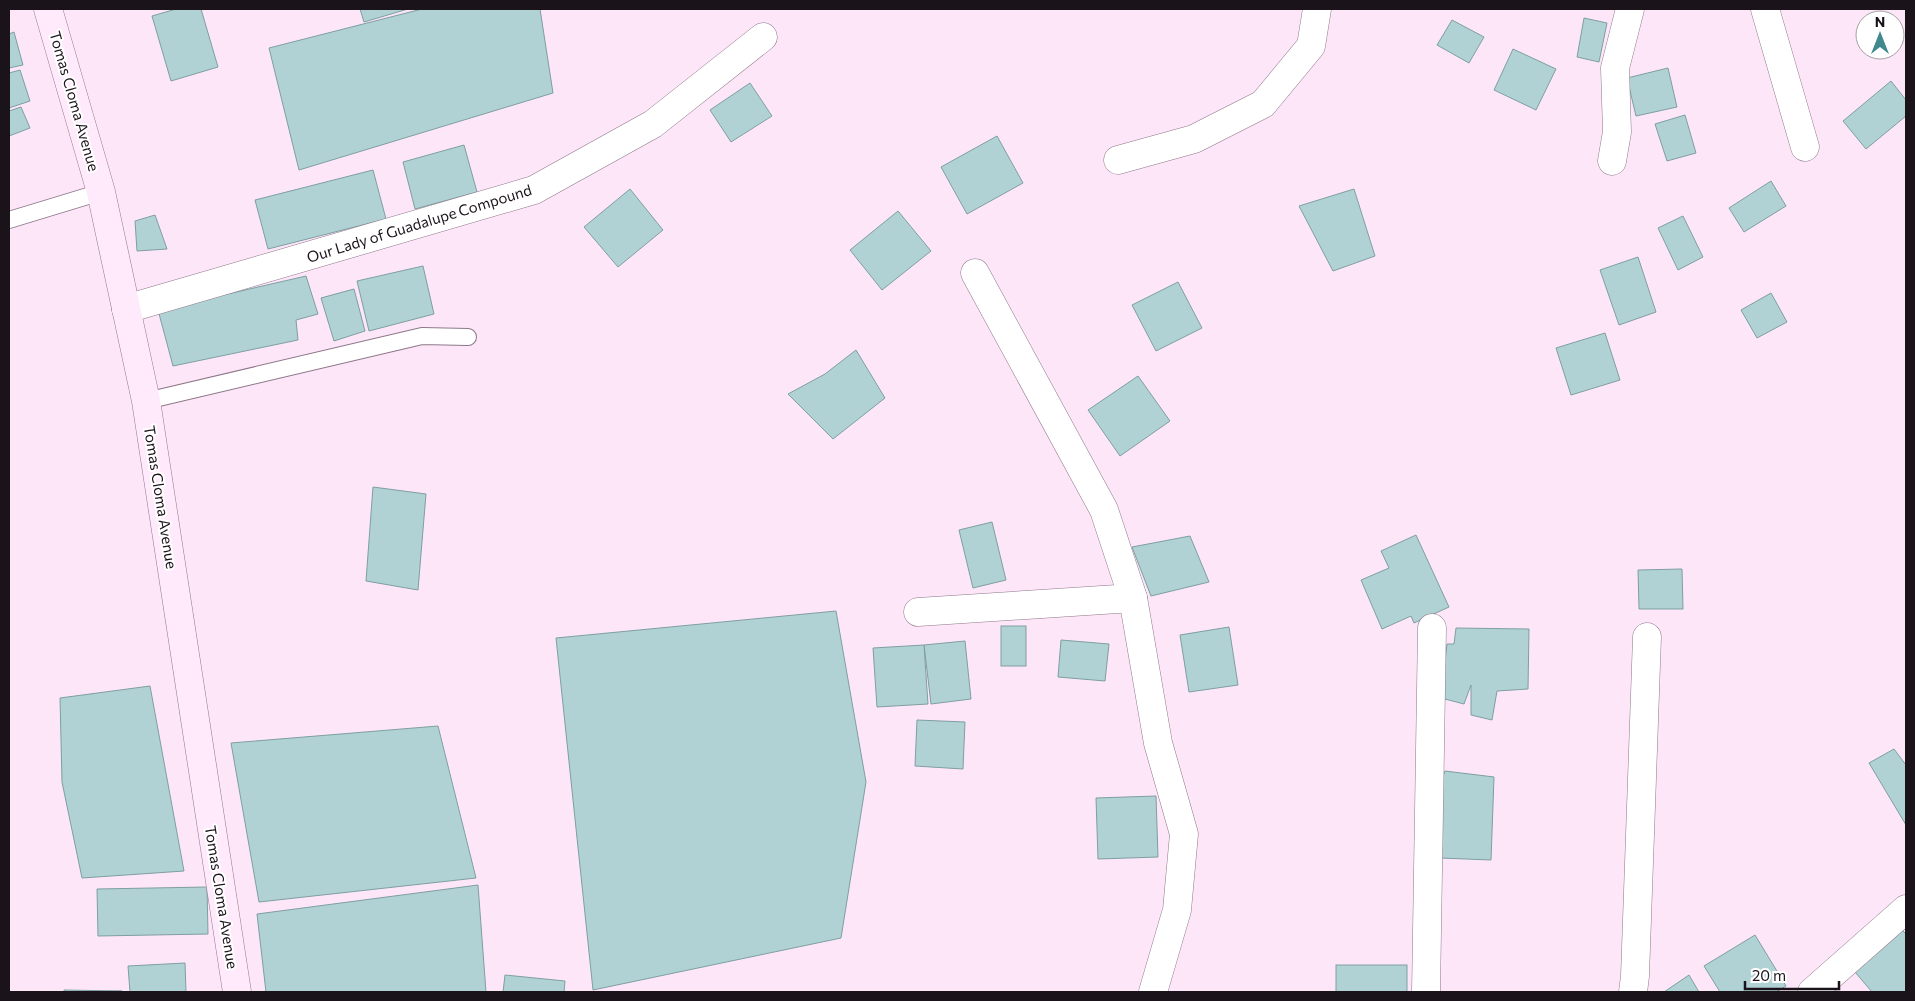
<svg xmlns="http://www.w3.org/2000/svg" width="1915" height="1001" font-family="Commissioner,sans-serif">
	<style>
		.building { fill: #b0d2d4; stroke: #7e9fa1 }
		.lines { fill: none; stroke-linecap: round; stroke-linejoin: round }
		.lane-casing { stroke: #8d7889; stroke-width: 18 }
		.street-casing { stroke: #8d7889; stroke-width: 29 }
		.secondary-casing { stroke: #8d7889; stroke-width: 29 }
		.lane { stroke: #fff; stroke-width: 16 }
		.street { stroke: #fff; stroke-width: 28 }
		.secondary { stroke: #ffeafb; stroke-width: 28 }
		.labels { text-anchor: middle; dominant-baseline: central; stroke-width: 4; stroke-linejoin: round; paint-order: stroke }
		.street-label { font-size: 15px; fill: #1b131a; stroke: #fff }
	</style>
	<rect width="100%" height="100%" fill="#fee6f9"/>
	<g class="building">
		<polygon points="176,9 201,9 218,67 171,81 152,16"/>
		<polygon points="360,9 408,9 364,22"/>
		<polygon points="422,9 540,9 553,93 299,170 269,48"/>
		<polygon points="1584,18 1607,23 1599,62 1577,57"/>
		<polygon points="1452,20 1484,37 1469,63 1437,45"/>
		<polygon points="14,32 23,65 9,68 9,34"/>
		<polygon points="1513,49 1556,69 1536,110 1494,90"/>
		<polygon points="1668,68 1677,107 1636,116 1627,78"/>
		<polygon points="20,70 30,101 9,108 9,73"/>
		<polygon points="1891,81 1906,100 1906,116 1866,149 1843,121"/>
		<polygon points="750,83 772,116 731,142 710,110"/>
		<polygon points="21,107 30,128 9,136 9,111"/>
		<polygon points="1685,115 1696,153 1667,161 1655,124"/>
		<polygon points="997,136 1023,183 967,214 941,167"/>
		<polygon points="464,145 477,192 415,209 403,162"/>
		<polygon points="373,170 386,219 268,249 255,200"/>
		<polygon points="1771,181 1786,206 1744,232 1729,208"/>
		<polygon points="630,189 663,230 618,267 584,227"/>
		<polygon points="1354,189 1375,256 1333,271 1299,206"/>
		<polygon points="898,211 931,251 882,290 850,250"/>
		<polygon points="155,215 167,249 137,251 135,221"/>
		<polygon points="1683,216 1703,257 1678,270 1658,228"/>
		<polygon points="1638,257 1656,312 1619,325 1600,270"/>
		<polygon points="423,266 434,314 369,331 357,281"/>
		<polygon points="306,276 318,314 296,320 298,340 173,366 158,310"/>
		<polygon points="1178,282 1202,328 1156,351 1132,305"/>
		<polygon points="354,289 365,331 334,341 321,298"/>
		<polygon points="1771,293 1787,322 1757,338 1741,310"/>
		<polygon points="1605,333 1620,380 1571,395 1556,348"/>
		<polygon points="856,350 885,398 833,439 788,394 825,374"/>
		<polygon points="1138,376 1170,421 1120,456 1088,410"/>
		<polygon points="373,487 426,494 418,590 366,581"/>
		<polygon points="992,522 1006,580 973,588 959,530"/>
		<polygon points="1416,535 1449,607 1414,623 1411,616 1382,629 1361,580 1389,568 1381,551"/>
		<polygon points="1190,536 1209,582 1151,596 1132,547"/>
		<polygon points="1682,569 1683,609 1639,609 1638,570"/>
		<polygon points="836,611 866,782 841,938 593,990 556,638"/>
		<rect x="1001" y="626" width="25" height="40"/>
		<polygon points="1229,627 1238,685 1189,692 1180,635"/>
		<polygon points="1456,628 1529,629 1528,689 1497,691 1492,720 1471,715 1471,685 1464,704 1441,698 1447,644 1454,644"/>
		<polygon points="1061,640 1109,644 1105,681 1058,677"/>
		<polygon points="965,641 971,699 931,704 924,645"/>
		<polygon points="924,645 928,704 877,707 873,648"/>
		<polygon points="150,686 184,871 82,878 62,782 60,698"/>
		<polygon points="917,720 965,722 963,769 915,766"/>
		<polygon points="438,726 476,878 259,902 231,743"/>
		<polygon points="1894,749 1906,765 1906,825 1869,763"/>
		<polygon points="1445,771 1494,777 1491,860 1440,858 1437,792"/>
		<polygon points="1156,796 1158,857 1098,859 1096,798"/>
		<polygon points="478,885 486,992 266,992 257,914"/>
		<polygon points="207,887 208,934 98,936 97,889"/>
		<polygon points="1900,928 1906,934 1906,992 1872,992 1855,972"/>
		<polygon points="1755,935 1786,986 1776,992 1720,992 1704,966"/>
		<polygon points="185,963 186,992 130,992 128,966"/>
		<rect x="1336" y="965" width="71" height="27"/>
		<polygon points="505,975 565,981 564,992 503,992"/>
		<polygon points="1689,975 1699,992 1664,992"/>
		<polygon points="64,990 122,991 64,992"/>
	</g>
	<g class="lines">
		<defs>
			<g id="lane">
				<polyline points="9,220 101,192"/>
				<polyline points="146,401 422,336 468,337"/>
			</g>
			<g id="street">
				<polyline points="1765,9 1805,147"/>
				<polyline points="1118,160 1194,139 1263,104 1311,46 1317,9"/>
				<polyline points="1612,161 1617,132 1615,68 1630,9"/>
				<polyline points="975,273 1104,510 1133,598 1158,743 1184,834 1177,910 1153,992"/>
				<polyline points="126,309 534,190 653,124 763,37"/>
				<polyline points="918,612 1133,598"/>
				<polyline points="1426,992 1432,628"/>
				<polyline points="1633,992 1635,976 1647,637"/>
				<polyline points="1812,992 1906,909"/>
			</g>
			<polyline id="secondary" points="48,9 101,192 146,401 237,992"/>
		</defs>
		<use href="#lane" class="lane-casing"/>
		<use href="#street" class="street-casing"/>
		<use href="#secondary" class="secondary-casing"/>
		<use href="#lane" class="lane"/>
		<use href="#street" class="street"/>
		<use href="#secondary" class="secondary"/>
	</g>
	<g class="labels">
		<g class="street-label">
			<text transform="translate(75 101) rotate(74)">Tomas Cloma Avenue</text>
			<text transform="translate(419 223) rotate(-17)">Our Lady of Guadalupe Compound</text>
			<text transform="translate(161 497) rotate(81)">Tomas Cloma Avenue</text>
			<text transform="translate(222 897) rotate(81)">Tomas Cloma Avenue</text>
		</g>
	</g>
	<rect width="1915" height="1001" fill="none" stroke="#1b131a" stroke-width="20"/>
	<g transform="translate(1880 35)"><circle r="24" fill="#ffffff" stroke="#a4a1a3"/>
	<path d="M0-4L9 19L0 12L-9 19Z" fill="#40888d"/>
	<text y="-8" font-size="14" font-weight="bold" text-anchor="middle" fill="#1b131a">N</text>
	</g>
	<path d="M1745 981v8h94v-8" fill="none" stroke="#1b131a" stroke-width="2.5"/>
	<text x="1752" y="981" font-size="15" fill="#1b131a" stroke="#ffffff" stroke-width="4" paint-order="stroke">20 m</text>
</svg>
